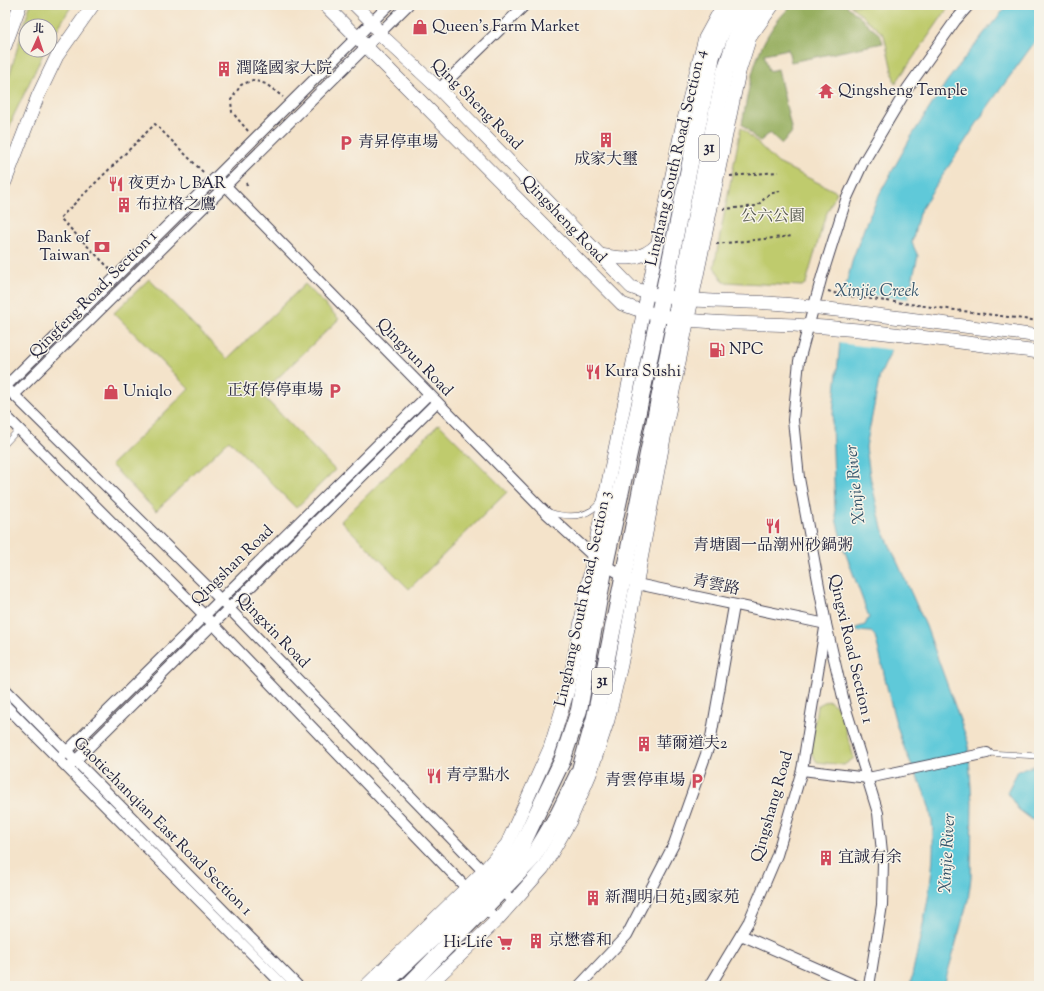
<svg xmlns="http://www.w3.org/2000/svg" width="1044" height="991" font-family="'Sorts Mill Goudy','Noto Serif TC','Noto Serif JP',serif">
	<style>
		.green { fill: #bfcb6d; stroke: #707654 }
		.forest { fill: #97af60; stroke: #5c684e }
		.water { fill: #5fc9d9; stroke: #40768a }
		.pier { fill: #f4e3ca }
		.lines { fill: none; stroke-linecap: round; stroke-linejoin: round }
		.service-casing { stroke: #423f50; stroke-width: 6 }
		.minor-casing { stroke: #423f50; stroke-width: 12 }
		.tertiary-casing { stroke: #423f50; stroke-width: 14 }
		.primary-casing { stroke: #423f50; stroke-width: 18 }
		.path { stroke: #423f50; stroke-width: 2; stroke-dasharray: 3 3; stroke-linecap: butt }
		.service { stroke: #fff; stroke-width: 5 }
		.minor { stroke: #fff; stroke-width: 10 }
		.tertiary { stroke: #fff; stroke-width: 13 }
		.primary { stroke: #fff; stroke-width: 16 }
		.labels { text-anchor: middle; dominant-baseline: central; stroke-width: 3; stroke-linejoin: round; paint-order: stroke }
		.shield { fill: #f7f3e8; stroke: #62616f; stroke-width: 1 }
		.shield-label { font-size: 15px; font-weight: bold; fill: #22223b }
		.poi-label { font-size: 16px; fill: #22223b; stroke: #f7f3e8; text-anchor: start }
		.street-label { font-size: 16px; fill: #22223b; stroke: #f7f3e8 }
		.park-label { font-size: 16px; fill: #51554a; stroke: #f7f3e8 }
		.water-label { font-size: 17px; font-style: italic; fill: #34546a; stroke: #f7f3e8 }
	</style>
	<rect width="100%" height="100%" fill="#f7f3e8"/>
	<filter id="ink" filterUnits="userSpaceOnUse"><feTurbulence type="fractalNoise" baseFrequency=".025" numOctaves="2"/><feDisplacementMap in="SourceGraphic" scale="8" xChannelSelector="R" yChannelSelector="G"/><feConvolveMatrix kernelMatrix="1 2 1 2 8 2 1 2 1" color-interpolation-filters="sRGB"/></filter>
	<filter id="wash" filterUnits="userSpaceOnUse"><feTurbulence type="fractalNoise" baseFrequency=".012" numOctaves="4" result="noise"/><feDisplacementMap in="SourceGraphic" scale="16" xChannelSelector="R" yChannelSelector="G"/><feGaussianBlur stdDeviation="0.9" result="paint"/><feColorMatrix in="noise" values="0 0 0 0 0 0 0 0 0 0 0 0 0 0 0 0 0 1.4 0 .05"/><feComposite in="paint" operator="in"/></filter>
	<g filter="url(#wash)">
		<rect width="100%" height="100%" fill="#f4e3ca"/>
		<g class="green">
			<polygon points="30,5 72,5 50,41 50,26 26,26 26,50 45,50 13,117 5,141 6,87"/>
			<polygon points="850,5 950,5 895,84 884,35"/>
			<polygon points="741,127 778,163 837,192 825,217 806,283 802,286 724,282 714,267"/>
			<polygon points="149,279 227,359 305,284 339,319 261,394 335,470 296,508 229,440 156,511 111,465 189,389 114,313"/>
			<polygon points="439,424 507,492 409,589 341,521"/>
			<polygon points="828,700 839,708 854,758 844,765 817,762 810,751 817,706"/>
		</g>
		<path class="forest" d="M792 5H846L880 35 883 43 791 62 788 49 764 54 769 71 778 69 792 132 782 144 770 133 759 142 742 124C751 77 755 40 792 5Z"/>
		<g class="water">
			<path d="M1008 5H1039V36L989 105 931 193 919 213 912 243 918 256 908 298 890 354 880 375 866 447 870 476 882 528 926 626 968 742 972 803 971 878 968 900 944 986H910C920 933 938 876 932 821 928 791 909 765 900 736 889 703 884 669 875 636L871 632 857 631 856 628 865 625 869 617 844 549 837 523 835 508 832 424 845 290 853 258 865 226 880 193 911 137 947 81 985 32Z"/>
			<polygon points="1039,764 1039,824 1038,824 1018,809 1007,792 1018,771"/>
		</g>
		<polygon class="pier" points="842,292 909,299 893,350 838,343"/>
	</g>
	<g filter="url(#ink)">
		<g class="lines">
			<defs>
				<g id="service">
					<polyline points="5,444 19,429"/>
					<path d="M549 512C568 518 589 519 601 500"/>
					<polyline points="987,753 1039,756"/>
				</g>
				<g id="minor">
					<polyline points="439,89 525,5"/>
					<polyline points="221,181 543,510 593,556"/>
					<polyline points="5,386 214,593 513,902"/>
					<polyline points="5,387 389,5"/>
					<polyline points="14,395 408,5"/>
					<polyline points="5,415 213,624 497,920"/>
					<polyline points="605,565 637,584 826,624"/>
					<polyline points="5,689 298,986"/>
					<polyline points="5,705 284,986"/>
					<polyline points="59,759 429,394"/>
					<polyline points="68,768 437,402"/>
					<polyline points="802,770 868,778 987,753"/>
					<polyline points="741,935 857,986"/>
					<polyline points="579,986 627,935 674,844 710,743 734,606"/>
					<polyline points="710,986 749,921 777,855 802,770 825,628"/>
					<polyline points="869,986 882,905 883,862 878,813 845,706 826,624 799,478 793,420 799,361 822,276 846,200 863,163 907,89 955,21 969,5"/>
				</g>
				<g id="tertiary">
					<path d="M325 5 622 304C681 328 748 321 810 326 887 331 963 343 1039 352"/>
					<path d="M355 5 372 22 379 33 439 89 631 287C673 306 746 299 793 305 875 314 957 325 1039 336"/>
					<polyline points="5,46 20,5"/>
					<polyline points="5,182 38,96 57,56 93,5"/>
					<path d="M600 255C622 259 641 262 658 244"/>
					<polyline points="366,986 483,872 507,844 550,748 568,690 598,531 682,127 705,38 723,5"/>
					<polyline points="428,986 497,920 543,868 570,821 590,774 608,720 621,665 672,396 739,72 750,37 773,5"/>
				</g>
				<g id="primary">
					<polyline points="382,986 492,882 519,851 562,761 579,710 605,565 663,295 712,56 724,26 738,5"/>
					<polyline points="408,986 531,860 559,813 580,770 595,717 725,71 738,32 756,5"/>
				</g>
			</defs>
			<use href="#service" class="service-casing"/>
			<use href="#minor" class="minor-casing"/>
			<use href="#tertiary" class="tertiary-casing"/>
			<use href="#primary" class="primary-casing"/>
			<g class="path">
				<polyline points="248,131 232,112 231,100 241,85 253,80 266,84 283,97"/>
				<polyline points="730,176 779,172"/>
				<polyline points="246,183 248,187"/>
				<polyline points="723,209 757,206 769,194 780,191"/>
				<polyline points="716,244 793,236"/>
				<polyline points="110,269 60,218 155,124 205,174"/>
				<polyline points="828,291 841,295 1039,321"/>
			</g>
			<use href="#service" class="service"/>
			<use href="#minor" class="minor"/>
			<use href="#tertiary" class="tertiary"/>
			<use href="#primary" class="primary"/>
		</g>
	</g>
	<defs>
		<symbol id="shop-bare" viewBox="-9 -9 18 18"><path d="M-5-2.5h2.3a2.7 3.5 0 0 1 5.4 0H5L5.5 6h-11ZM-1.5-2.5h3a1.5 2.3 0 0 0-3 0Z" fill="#d1495b" stroke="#f7f3e8" stroke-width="2.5" paint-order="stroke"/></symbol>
		<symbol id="building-bare" viewBox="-9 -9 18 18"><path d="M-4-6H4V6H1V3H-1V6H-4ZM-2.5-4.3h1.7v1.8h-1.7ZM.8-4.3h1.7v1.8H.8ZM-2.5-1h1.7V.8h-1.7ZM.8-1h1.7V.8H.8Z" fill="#d1495b" stroke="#f7f3e8" stroke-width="2.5" paint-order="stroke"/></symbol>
		<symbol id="temple-bare" viewBox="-9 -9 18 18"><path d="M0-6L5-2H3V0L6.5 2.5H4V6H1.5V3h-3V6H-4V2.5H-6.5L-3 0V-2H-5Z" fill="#d1495b" stroke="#f7f3e8" stroke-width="2.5" paint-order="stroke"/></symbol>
		<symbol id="parking-bare" viewBox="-9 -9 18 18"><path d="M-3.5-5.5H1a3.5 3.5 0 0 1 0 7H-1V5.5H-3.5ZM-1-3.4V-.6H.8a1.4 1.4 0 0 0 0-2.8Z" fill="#d1495b" stroke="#f7f3e8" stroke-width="2.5" paint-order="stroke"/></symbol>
		<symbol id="restaurant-bare" viewBox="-9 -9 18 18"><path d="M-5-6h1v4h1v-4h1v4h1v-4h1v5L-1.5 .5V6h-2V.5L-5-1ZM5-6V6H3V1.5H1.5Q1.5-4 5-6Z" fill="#d1495b" stroke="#f7f3e8" stroke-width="2.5" paint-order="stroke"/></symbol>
		<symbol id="bank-bare" viewBox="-9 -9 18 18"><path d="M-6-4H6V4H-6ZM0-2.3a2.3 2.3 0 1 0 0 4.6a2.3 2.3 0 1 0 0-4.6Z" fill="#d1495b" stroke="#f7f3e8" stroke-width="2.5" paint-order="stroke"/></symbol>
		<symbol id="fuel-bare" viewBox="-9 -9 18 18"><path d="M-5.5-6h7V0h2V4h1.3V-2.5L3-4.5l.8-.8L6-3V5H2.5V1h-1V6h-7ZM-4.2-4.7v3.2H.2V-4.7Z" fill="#d1495b" stroke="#f7f3e8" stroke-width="2.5" paint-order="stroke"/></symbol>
		<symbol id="supermarket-bare" viewBox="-9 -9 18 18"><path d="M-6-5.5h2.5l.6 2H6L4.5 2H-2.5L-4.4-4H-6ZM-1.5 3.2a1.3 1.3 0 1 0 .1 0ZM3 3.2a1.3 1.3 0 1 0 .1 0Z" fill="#d1495b" stroke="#f7f3e8" stroke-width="2.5" paint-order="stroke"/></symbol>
	</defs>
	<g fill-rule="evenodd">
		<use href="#shop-bare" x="409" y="16" width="22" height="22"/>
		<use href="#building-bare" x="213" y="58" width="22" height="22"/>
		<use href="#temple-bare" x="815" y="80" width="22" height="22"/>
		<use href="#building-bare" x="595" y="129" width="22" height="22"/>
		<use href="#parking-bare" x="335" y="132" width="22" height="22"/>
		<use href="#restaurant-bare" x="105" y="173" width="22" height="22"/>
		<use href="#building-bare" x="113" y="194" width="22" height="22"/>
		<use href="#bank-bare" x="91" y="236" width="22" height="22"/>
		<use href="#fuel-bare" x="706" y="339" width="22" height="22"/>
		<use href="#restaurant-bare" x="582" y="361" width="22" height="22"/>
		<use href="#parking-bare" x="324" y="380" width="22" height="22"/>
		<use href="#shop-bare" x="100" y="381" width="22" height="22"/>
		<use href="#restaurant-bare" x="762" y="515" width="22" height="22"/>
		<use href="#building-bare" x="633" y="733" width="22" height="22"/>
		<use href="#restaurant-bare" x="423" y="765" width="22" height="22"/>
		<use href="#parking-bare" x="686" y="770" width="22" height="22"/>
		<use href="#building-bare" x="815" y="847" width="22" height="22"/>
		<use href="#building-bare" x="582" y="887" width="22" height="22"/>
		<use href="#building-bare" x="525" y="930" width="22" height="22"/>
		<use href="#supermarket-bare" x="494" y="932" width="22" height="22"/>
	</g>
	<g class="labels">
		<g class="shield">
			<rect x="699" y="135" width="20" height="26" rx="3"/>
			<rect x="592" y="668" width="20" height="26" rx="3"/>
		</g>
		<g class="shield-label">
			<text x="709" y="148">31</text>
			<text x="602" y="681">31</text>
		</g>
		<g class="poi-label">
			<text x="432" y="27">Queen's Farm Market</text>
			<text x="236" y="69">潤隆國家大院</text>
			<text x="838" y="91">Qingsheng Temple</text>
			<text x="358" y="143">青昇停車場</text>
			<text x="606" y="160" text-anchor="middle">成家大璽</text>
			<text x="128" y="184">夜更かしBAR</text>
			<text x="136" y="205">布拉格之鷹</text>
			<text x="90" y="238" text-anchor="end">Bank of<tspan x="90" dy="18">Taiwan</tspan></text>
			<text x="729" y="350">NPC</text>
			<text x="605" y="372">Kura Sushi</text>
			<text x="323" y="391" text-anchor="end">正好停停車場</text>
			<text x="123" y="392">Uniqlo</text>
			<text x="773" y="546" text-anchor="middle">青塘園一品潮州砂鍋粥</text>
			<text x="656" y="744">華爾道夫2</text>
			<text x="446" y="776">青亭點水</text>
			<text x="685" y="781" text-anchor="end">青雲停車場</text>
			<text x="838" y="858">宜誠有余</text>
			<text x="605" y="898">新潤明日苑3國家苑</text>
			<text x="548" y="941">京懋睿和</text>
			<text x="493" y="943" text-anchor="end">Hi-Life</text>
		</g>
		<g class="street-label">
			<text transform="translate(476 105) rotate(45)">Qing Sheng Road</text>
			<text transform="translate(677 158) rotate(-77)">Linghang South Road, Section 4</text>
			<text transform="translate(563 220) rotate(46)">Qingsheng Road</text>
			<text transform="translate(94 295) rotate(-45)">Qingfeng Road, Section 1</text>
			<text transform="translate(414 358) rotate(46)">Qingyun Road</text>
			<text transform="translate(233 566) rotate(-44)">Qingshan Road</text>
			<text transform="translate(716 586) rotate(12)">青雲路</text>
			<text transform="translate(584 599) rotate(-78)">Linghang South Road, Section 3</text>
			<text transform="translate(272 631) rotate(46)">Qingxin Road</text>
			<text transform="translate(850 649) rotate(77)">Qingxi Road Section 1</text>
			<text transform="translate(773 807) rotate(-74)">Qingshang Road</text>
			<text transform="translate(162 827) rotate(45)">Gaotiezhanqian East Road Section 1</text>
		</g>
		<g class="park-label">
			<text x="773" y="217">公六公園</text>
		</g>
		<g class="water-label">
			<text x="877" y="292">Xinjie Creek</text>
			<text transform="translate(856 484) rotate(-96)">Xinjie River</text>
			<text transform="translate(948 853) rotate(-87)">Xinjie River</text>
		</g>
	</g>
	<rect width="1044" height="991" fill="none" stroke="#f7f3e8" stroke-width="20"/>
	<g transform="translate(38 38) rotate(3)"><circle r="19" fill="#f7f3e8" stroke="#a29fa3"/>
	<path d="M0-3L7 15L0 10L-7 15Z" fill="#d1495b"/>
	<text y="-6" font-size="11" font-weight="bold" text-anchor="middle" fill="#22223b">北</text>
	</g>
</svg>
